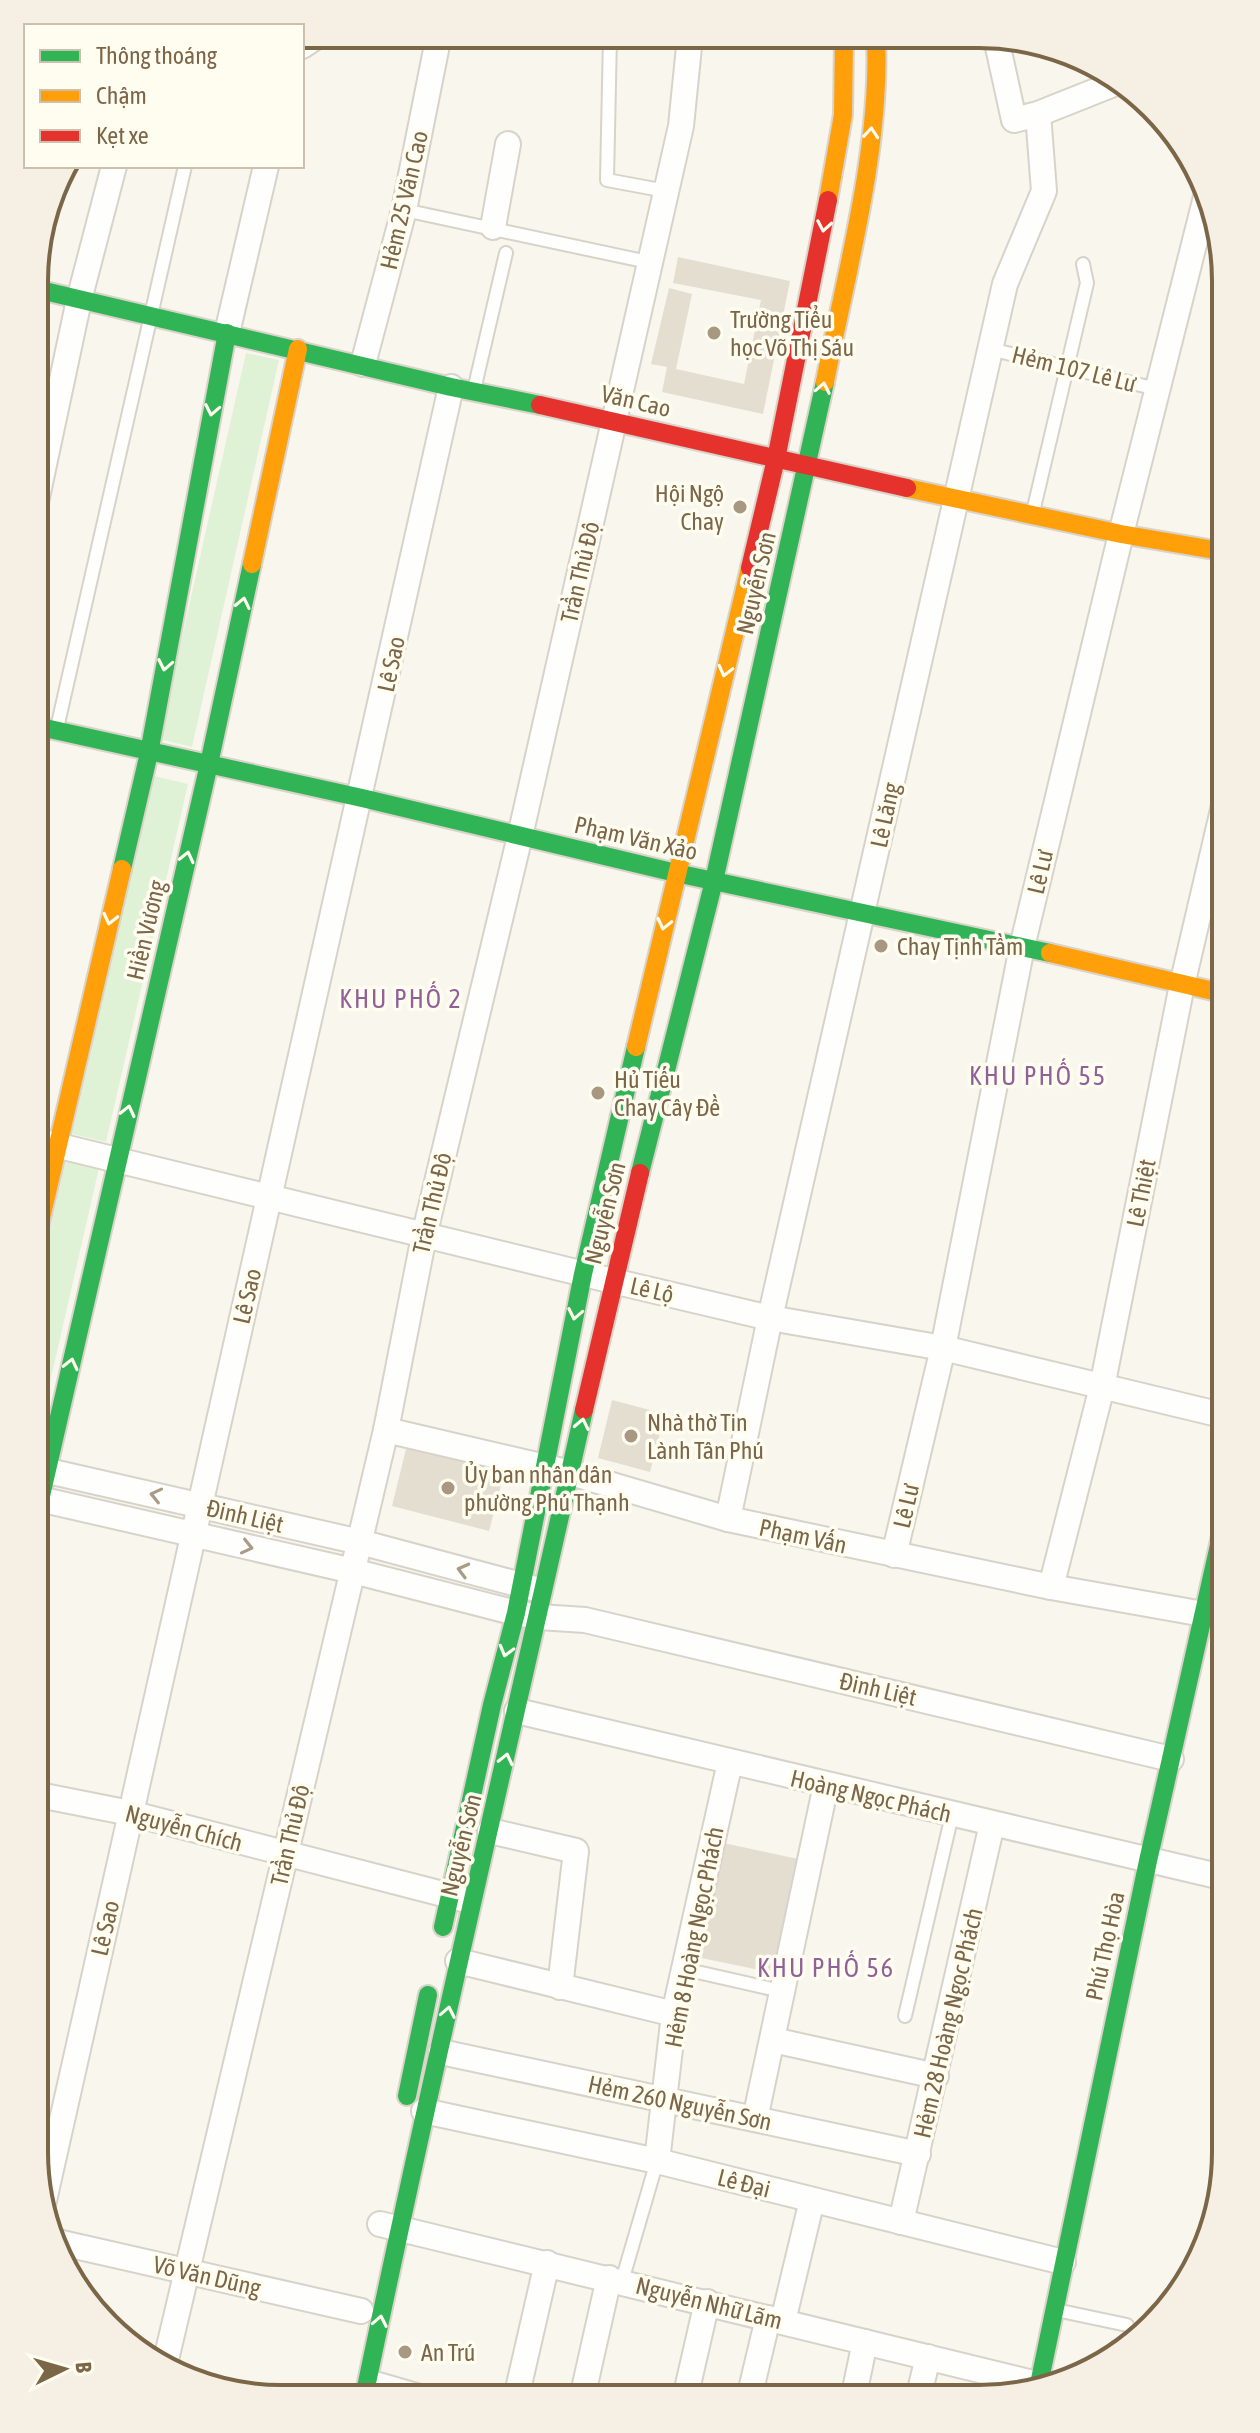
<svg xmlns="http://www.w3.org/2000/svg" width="1260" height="2433" font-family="'Asap Condensed',sans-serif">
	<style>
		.green { fill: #e0f2d6 }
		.building { fill: #e4ded1 }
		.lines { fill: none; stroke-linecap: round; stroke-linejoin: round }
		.lane-casing { stroke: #d8d3ca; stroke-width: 16 }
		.street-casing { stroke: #d8d3ca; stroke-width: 28 }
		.fast-casing { stroke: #d9d3c9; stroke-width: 22 }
		.slow-casing { stroke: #d9d3c9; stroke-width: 22 }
		.jam-casing { stroke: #d9d3c9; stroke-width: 22 }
		.lane { stroke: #fefefc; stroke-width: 12 }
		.street { stroke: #fefefc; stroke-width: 24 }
		.fast { stroke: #30b455; stroke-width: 18 }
		.slow { stroke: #ff9f0a; stroke-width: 18 }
		.jam { stroke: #e5322d; stroke-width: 18 }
		.oneway { stroke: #fffcf0 }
		.oneway2 { stroke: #aa9b87 }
		.poi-dot { fill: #a89882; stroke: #fffcf0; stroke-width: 3 }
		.labels { text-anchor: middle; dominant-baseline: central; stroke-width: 7; stroke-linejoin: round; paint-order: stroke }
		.street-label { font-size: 24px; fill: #7c6648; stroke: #fffcf0 }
		.poi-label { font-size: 24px; fill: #7c6648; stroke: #fffcf0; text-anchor: start }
		.neighbourhood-label { font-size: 26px; letter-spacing: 2px; fill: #916098; stroke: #fffcf0 }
		.rim { fill: none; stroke: #7c6648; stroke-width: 4 }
	</style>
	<rect width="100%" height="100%" fill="#f9f6ed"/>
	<g class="green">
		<polygon points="246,353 279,360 192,747 159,739"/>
		<polygon points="154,776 188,784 106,1142 72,1134"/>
		<polygon points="66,1159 99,1168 35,1448 35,1294"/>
	</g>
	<g class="building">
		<polygon points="678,257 790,281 763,414 662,392 667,367 651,364 669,288 692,294 676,369 744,384 761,300 673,283"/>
		<polygon points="612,1400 665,1414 650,1472 598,1458"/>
		<polygon points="407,1445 505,1470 489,1531 392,1506"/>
		<polygon points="719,1842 803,1860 778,1974 692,1956"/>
	</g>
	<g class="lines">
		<defs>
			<g id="lane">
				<polyline points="610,36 607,180 666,191"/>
				<polyline points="404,210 648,262"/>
				<polyline points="990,349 1157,389"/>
				<polyline points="474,390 506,253"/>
				<polyline points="1033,512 1087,283 1083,264"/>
				<polyline points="57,728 185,166"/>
				<polyline points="684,1969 781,1991"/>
				<polyline points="905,2016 952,1815"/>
				<polyline points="622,2281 657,2161"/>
				<polyline points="1056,2310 1127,2325"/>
				<polyline points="372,2377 424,2392 424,2397"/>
			</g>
			<g id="street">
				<polyline points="996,38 1014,120 1038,114 1116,83"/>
				<polyline points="302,46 314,38 315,34"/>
				<polyline points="493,227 508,144"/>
				<polyline points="227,333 266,166"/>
				<polyline points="363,364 404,210 439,35"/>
				<polyline points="36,502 79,300 114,166"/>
				<polyline points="35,1140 613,1281 770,1318 943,1348 1226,1416"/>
				<polyline points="386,1430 571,1473 728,1519 1051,1587 1226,1618"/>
				<polyline points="35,1468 360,1542 536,1589"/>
				<polyline points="35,1498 353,1571 516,1613 539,1617 585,1620 1171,1759"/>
				<polyline points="728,1519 770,1318 1005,284 1044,191 1038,114"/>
				<polyline points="894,1555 943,1348 1022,947 1121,534 1207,193"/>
				<polyline points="1051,1587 1102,1387 1182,985 1226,797"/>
				<polyline points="517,1711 1226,1878"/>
				<polyline points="34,1794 130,1813 466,1900"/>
				<polyline points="490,1831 576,1851 560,1987"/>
				<polyline points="458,1961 674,2014"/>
				<polyline points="773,2040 936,2076"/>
				<polyline points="441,2052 918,2154"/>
				<polyline points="424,2111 657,2161 1063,2262"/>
				<polyline points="755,2119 826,1785"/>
				<polyline points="657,2161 674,2014 730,1762"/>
				<path d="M43 2205C178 1599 319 994 451 387"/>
				<polyline points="901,2222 992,1824"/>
				<polyline points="380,2224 1037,2384 1036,2390"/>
				<polyline points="53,2241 361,2311"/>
				<polyline points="783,2321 812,2200"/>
				<polyline points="164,2368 386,1430 424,1236 520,836 681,126 690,37"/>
				<polyline points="516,2398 547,2263"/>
				<polyline points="582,2398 609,2278"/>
				<polyline points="685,2398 707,2302"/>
				<polyline points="749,2398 768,2318"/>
				<polyline points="853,2399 865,2342"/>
				<polyline points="918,2399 928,2357"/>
			</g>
			<g id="fast">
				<polyline points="36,289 451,387 540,405"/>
				<polyline points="36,726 362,798 676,873 1050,953"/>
				<polyline points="122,869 149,753 227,333"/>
				<polyline points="640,1173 714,881 825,382"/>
				<polyline points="35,1522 209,764 252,564"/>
				<polyline points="443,1927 492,1705 516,1613 583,1274 636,1047"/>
				<polyline points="407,2096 428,1995"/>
				<polyline points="1038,2389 1148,1861 1226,1514"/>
				<path d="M364 2397C433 2067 510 1739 584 1410"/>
			</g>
			<g id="slow">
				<polyline points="828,200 843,115 844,38"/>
				<path d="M825 382C846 272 881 150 876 38"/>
				<polyline points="907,488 1121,534 1226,552"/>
				<polyline points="252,564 298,349"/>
				<polyline points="1050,953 1226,994"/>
				<polyline points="636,1047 750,568"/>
				<polyline points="35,1244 122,869"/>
			</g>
			<g id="jam">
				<polyline points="540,405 907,488"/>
				<polyline points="750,568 776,459 828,200"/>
				<polyline points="584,1410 640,1173"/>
			</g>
		</defs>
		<use href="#lane" class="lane-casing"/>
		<use href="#street" class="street-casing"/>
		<use href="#fast" class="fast-casing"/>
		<use href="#slow" class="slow-casing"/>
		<use href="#jam" class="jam-casing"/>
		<use href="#lane" class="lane"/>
		<use href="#street" class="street"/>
		<use href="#fast" class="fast"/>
		<use href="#slow" class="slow"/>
		<use href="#jam" class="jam"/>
	</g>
	<defs><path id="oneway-chevron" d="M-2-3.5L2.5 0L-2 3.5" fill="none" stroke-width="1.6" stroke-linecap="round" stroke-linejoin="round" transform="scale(2)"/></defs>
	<g class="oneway">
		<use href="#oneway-chevron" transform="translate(871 133) rotate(-85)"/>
		<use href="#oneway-chevron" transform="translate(824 226) rotate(100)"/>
		<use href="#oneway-chevron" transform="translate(823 388) rotate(-79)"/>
		<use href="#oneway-chevron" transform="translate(212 410) rotate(101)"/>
		<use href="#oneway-chevron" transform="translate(243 603) rotate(-78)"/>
		<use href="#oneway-chevron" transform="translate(165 665) rotate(101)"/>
		<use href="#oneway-chevron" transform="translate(725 671) rotate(104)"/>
		<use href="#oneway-chevron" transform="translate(187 857) rotate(-77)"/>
		<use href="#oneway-chevron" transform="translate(110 919) rotate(103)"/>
		<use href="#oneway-chevron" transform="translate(664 924) rotate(103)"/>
		<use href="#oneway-chevron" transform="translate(128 1111) rotate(-77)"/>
		<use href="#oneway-chevron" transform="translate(575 1314) rotate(101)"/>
		<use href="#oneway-chevron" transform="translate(71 1364) rotate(-77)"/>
		<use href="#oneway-chevron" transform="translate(582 1424) rotate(-78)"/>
		<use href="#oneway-chevron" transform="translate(506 1651) rotate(105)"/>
		<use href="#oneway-chevron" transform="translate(506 1759) rotate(-77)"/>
		<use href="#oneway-chevron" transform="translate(448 2012) rotate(-79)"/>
		<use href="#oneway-chevron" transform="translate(380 2321) rotate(-79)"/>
	</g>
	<g class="oneway2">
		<use href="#oneway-chevron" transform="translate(156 1495) rotate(-167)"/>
		<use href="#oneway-chevron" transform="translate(247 1547) rotate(13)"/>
		<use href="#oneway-chevron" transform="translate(463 1570) rotate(-165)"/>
	</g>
	<g class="poi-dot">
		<circle cx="714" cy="333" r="8"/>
		<circle cx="740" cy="507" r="8"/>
		<circle cx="881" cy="946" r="8"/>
		<circle cx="598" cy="1093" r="8"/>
		<circle cx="631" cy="1436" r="8"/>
		<circle cx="448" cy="1488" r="8"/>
		<circle cx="405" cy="2352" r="8"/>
	</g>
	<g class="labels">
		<g class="street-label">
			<text transform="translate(404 200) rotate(-77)">Hẻm 25 Văn Cao</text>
			<text transform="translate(1074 369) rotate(14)">Hẻm 107 Lê Lư</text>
			<text transform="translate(636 401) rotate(13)">Văn Cao</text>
			<text transform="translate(580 572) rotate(-77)">Trần Thủ Độ</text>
			<text transform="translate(756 583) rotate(-77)">Nguyễn Sơn</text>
			<text transform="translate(391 664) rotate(-78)">Lê Sao</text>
			<text transform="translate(885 815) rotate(-78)">Lê Lăng</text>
			<text transform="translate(636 838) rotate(13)">Phạm Văn Xảo</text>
			<text transform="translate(1040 872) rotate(-77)">Lê Lư</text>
			<text transform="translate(146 930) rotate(-77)">Hiền Vương</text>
			<text transform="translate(1141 1193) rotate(-79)">Lê Thiệt</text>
			<text transform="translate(432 1203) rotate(-77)">Trần Thủ Độ</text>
			<text transform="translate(605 1213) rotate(-76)">Nguyễn Sơn</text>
			<text transform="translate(652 1290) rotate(13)">Lê Lộ</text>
			<text transform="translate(247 1296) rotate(-77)">Lê Sao</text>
			<text transform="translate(906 1506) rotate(-77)">Lê Lư</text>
			<text transform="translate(245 1516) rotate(13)">Đinh Liệt</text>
			<text transform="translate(803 1536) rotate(12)">Phạm Vấn</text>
			<text transform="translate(878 1689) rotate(13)">Đinh Liệt</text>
			<text transform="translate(871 1796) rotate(13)">Hoàng Ngọc Phách</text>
			<text transform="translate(184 1828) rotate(15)">Nguyễn Chích</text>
			<text transform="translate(290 1835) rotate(-77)">Trần Thủ Độ</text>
			<text transform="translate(461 1845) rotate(-76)">Nguyễn Sơn</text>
			<text transform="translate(105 1928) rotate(-77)">Lê Sao</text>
			<text transform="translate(694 1937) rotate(-79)">Hẻm 8 Hoàng Ngọc Phách</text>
			<text transform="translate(1105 1946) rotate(-78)">Phú Thọ Hòa</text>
			<text transform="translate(948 2023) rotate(-77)">Hẻm 28 Hoàng Ngọc Phách</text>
			<text transform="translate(680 2103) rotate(12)">Hẻm 260 Nguyễn Sơn</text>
			<text transform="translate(744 2183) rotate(14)">Lê Đại</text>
			<text transform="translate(207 2276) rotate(13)">Võ Văn Dũng</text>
			<text transform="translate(709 2303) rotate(14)">Nguyễn Nhữ Lãm</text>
		</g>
		<g class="poi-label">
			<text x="730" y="319">Trường Tiểu<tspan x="730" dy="28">học Võ Thị Sáu</tspan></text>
			<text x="724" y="493" text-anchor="end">Hội Ngộ<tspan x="724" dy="28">Chay</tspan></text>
			<text x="897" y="946">Chay Tịnh Tầm</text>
			<text x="614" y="1079">Hủ Tiếu<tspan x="614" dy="28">Chay Cây Đề</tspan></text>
			<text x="647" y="1422">Nhà thờ Tin<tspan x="647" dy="28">Lành Tân Phú</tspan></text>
			<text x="464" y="1474">Ủy ban nhân dân<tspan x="464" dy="28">phường Phú Thạnh</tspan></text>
			<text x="421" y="2352">An Trú</text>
		</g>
		<g class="neighbourhood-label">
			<text x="401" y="999">KHU PHỐ 2</text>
			<text x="1038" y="1076">KHU PHỐ 55</text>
			<text x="826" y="1968">KHU PHỐ 56</text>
		</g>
	</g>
	<path d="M0 0H1260V2433H0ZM281 48H979A233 233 0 0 1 1212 281V2152A233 233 0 0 1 979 2385H281A233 233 0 0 1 48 2152V281A233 233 0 0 1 281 48Z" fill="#f5f0e3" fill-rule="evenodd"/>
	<path class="rim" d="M281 48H979A233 233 0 0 1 1212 281V2152A233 233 0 0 1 979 2385H281A233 233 0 0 1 48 2152V281A233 233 0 0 1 281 48Z"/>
	<rect x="24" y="24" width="280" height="144" fill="#fffcf0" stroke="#cbc0ad" stroke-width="2"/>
	<rect x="40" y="50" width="40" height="12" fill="#30b455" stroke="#cbc0ad" stroke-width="2"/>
	<text x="96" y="64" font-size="24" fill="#7c6648">Thông thoáng</text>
	<rect x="40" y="90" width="40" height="12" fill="#ff9f0a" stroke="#cbc0ad" stroke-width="2"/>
	<text x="96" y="104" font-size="24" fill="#7c6648">Chậm</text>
	<rect x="40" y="130" width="40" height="12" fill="#e5322d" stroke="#cbc0ad" stroke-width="2"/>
	<text x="96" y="144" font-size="24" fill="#7c6648">Kẹt xe</text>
	<g transform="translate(64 2369) rotate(85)" stroke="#fffcf0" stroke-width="6" paint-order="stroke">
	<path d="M0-6L14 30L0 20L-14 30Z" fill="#7c6648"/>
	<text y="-12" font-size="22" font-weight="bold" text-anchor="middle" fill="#7c6648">B</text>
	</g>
</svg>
